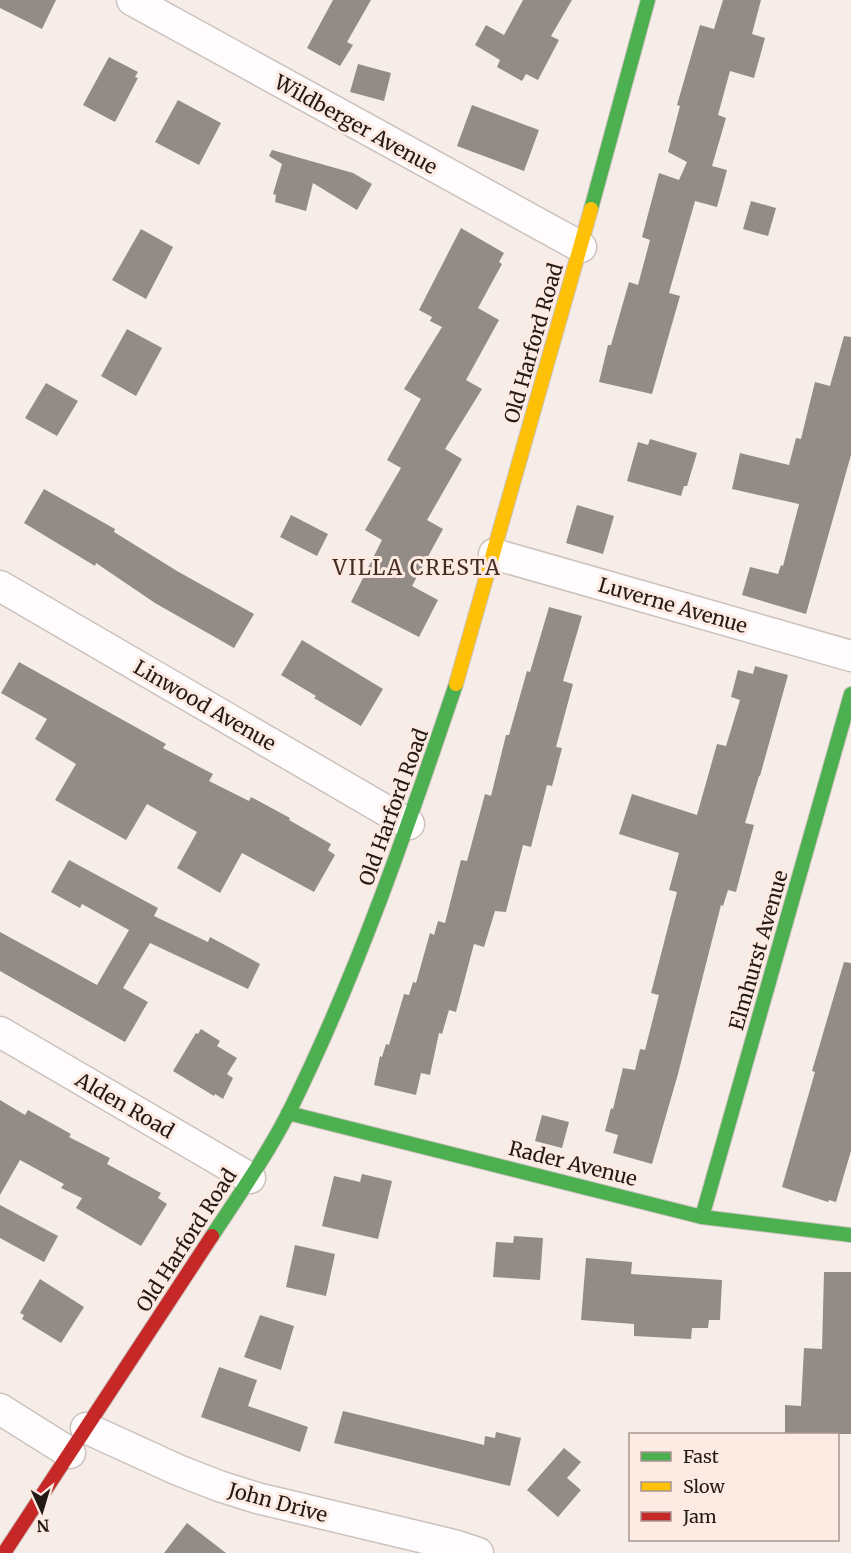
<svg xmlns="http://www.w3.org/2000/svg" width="851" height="1553" font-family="Merriweather,serif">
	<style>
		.building { fill: #938b86 }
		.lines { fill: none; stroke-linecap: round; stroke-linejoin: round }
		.street-casing { stroke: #ccc2bd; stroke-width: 33 }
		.fast-casing { stroke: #ccc2bd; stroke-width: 16 }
		.slow-casing { stroke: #ccc2bd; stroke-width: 16 }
		.jam-casing { stroke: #ccc2bd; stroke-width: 16 }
		.street { stroke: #fefcfc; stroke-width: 30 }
		.fast { stroke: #4caf50; stroke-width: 14 }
		.slow { stroke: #ffc107; stroke-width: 14 }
		.jam { stroke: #c62828; stroke-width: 14 }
		.labels { text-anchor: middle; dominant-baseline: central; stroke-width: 6; stroke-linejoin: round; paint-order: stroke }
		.street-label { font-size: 20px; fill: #241a15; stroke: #fdeae2 }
		.neighbourhood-label { font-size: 21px; letter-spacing: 1.5px; fill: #442c23; stroke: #fdeae2 }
	</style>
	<rect width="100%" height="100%" fill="#f7ede8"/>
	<g class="building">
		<polygon points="0,0 56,0 42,29 0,8"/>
		<polygon points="333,0 371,0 347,42 353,45 340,66 307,48"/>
		<polygon points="523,0 572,0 551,36 559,40 538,80 526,74 522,81 497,67 500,60 475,45 486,25 504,35"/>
		<polygon points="723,0 761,0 752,34 765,38 754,78 730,71 718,115 726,118 712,166 727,170 717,207 695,201 669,293 680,296 652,394 599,382 608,345 611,345 629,282 638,285 650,240 642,237 659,173 679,180 687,162 668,152 680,106 677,105 700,25 714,29"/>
		<polygon points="109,57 138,72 135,77 138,78 115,122 83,105"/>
		<polygon points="358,64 391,73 384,101 350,92"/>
		<polygon points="178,100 221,123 199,165 155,142"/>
		<polygon points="472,105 539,130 524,171 457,146"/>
		<polygon points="272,150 353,173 372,184 357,210 313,183 306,211 275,202 276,195 273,194 282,164 269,156"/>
		<polygon points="751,201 776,208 768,236 743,229"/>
		<polygon points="461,228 504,253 499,262 502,264 478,308 499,320 466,380 482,389 445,449 462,459 427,520 443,529 412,586 438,600 419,637 351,602 382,540 365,530 401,468 387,460 421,399 404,389 442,327 430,321 432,317 419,310"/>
		<polygon points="141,229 173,247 146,299 112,280"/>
		<polygon points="127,329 162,348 136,396 101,376"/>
		<polygon points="844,336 851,337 851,455 806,614 742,595 750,567 778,574 781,565 783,566 799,504 732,489 740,453 789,465 796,438 801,439 815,382 830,386"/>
		<polygon points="46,383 78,401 57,436 25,418"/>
		<polygon points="650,439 697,453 687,486 684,486 681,496 627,481 638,442 648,445"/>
		<polygon points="44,489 115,529 114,532 177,571 254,614 234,648 155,603 96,563 95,566 24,523"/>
		<polygon points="577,505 614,516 603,554 566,543"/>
		<polygon points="291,515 328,534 317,556 280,537"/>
		<polygon points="549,607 582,616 563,681 573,684 556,747 562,748 554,779 552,786 547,785 531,847 523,845 506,912 495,911 484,947 474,944 456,1012 449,1010 442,1034 439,1033 430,1075 421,1073 416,1095 374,1085 380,1056 382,1057 386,1044 389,1045 404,994 409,995 413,982 416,983 430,933 434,935 438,921 445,923 461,860 467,861 485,794 491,796 506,735 509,735 527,671 530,672"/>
		<polygon points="302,640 383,689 361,726 314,698 316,696 281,675"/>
		<polygon points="19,662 166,744 163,748 213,774 209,781 249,801 251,797 290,818 289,820 331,844 328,850 335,855 314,892 242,853 220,893 177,868 197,832 147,804 126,840 55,800 76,764 35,739 47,719 1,693"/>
		<polygon points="755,666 788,675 760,776 759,776 745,823 754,825 741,873 736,892 728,890 723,906 721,905 678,1074 652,1164 613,1153 618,1135 605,1131 611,1108 613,1109 623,1068 635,1070 640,1049 645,1050 659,995 651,993 677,892 669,890 679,853 619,834 632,794 697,815 717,744 726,746 740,700 731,697 738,670 753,674"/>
		<polygon points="69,860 158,908 154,916 208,942 210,937 260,964 248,989 150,943 123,988 148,1002 125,1042 0,971 0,932 97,985 129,930 82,904 80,908 51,892"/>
		<polygon points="844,962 851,963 851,1151 836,1202 829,1200 828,1202 782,1187 815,1072 812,1071"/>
		<polygon points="201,1029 220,1041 217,1046 237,1058 227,1074 233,1078 223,1099 215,1094 214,1096 173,1071 196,1033 198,1034"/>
		<polygon points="0,1100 25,1115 28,1110 71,1134 69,1137 110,1158 107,1164 161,1193 158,1198 167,1204 141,1246 76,1208 82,1198 61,1188 64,1184 20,1160 0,1195"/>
		<polygon points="542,1115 569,1122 562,1148 535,1141"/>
		<polygon points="362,1174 392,1181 378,1239 322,1226 334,1176 360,1182"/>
		<polygon points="0,1205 58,1236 44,1262 0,1238"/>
		<polygon points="514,1236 543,1238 540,1280 493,1277 496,1242 513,1243"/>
		<polygon points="295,1245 335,1254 326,1296 286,1287"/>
		<polygon points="586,1258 632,1262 631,1274 722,1280 720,1320 709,1320 708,1328 692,1328 691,1339 634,1336 634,1324 581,1320"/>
		<polygon points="824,1272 851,1272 851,1434 785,1434 785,1405 801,1406 804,1348 822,1349"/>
		<polygon points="40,1279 84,1307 61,1343 22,1319 24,1315 20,1313"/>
		<polygon points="260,1315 294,1326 281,1370 244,1357"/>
		<polygon points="219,1367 257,1380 248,1406 308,1427 300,1452 201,1417"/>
		<polygon points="343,1411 484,1445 485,1436 495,1438 496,1432 521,1438 510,1486 334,1443"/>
		<polygon points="564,1448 581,1462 567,1478 581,1490 558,1517 527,1490"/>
		<polygon points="187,1523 226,1553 164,1553"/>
	</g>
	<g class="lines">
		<defs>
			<g id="street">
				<polyline points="132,0 581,247"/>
				<polyline points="494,554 851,656"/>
				<polyline points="0,586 409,824"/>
				<polyline points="0,1032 250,1178"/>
				<polyline points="0,1409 70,1453"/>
				<polyline points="86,1428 178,1470 219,1486 257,1498 454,1545 478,1553"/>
			</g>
			<g id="fast">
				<polyline points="591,209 648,0"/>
				<polyline points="288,1113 702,1217 851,1235"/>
				<polyline points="702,1217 851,694"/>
				<path d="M212 1236C239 1195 267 1155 289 1112 357 975 407 829 456 684"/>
			</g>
			<polyline id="slow" points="456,684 591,209"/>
			<polyline id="jam" points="4,1553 212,1236"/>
		</defs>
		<use href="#street" class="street-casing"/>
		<use href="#fast" class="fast-casing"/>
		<use href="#slow" class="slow-casing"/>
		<use href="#jam" class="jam-casing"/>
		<use href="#street" class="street"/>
		<use href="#fast" class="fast"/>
		<use href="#slow" class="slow"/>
		<use href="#jam" class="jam"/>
	</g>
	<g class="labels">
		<g class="street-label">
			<text transform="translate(356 124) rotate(29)">Wildberger Avenue</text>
			<text transform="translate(533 343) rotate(-74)">Old Harford Road</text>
			<text transform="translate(673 605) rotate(16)">Luverne Avenue</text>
			<text transform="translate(205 705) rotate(30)">Linwood Avenue</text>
			<text transform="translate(393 807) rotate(-70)">Old Harford Road</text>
			<text transform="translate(758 950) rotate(-74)">Elmhurst Avenue</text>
			<text transform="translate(125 1105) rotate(30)">Alden Road</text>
			<text transform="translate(573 1163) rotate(14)">Rader Avenue</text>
			<text transform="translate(186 1240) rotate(-57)">Old Harford Road</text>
			<text transform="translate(278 1502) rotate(15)">John Drive</text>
		</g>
		<g class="neighbourhood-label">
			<text x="417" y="567">VILLA CRESTA</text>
		</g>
	</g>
	<rect x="629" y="1433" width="210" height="108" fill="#fdeae2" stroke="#a69790" stroke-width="1.5"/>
	<rect x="641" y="1452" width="30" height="9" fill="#4caf50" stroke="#a69790" stroke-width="1.5"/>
	<text x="683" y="1463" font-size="18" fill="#241a15">Fast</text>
	<rect x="641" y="1482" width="30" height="9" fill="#ffc107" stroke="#a69790" stroke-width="1.5"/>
	<text x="683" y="1493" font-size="18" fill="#241a15">Slow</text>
	<rect x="641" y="1512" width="30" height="9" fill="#c62828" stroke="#a69790" stroke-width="1.5"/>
	<text x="683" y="1523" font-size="18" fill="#241a15">Jam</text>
	<g transform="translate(42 1511) rotate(176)" stroke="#fdeae2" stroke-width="4.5" paint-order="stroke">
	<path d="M0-4.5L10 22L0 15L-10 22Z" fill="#241a15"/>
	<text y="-9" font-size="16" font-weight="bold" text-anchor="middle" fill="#241a15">N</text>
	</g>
</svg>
